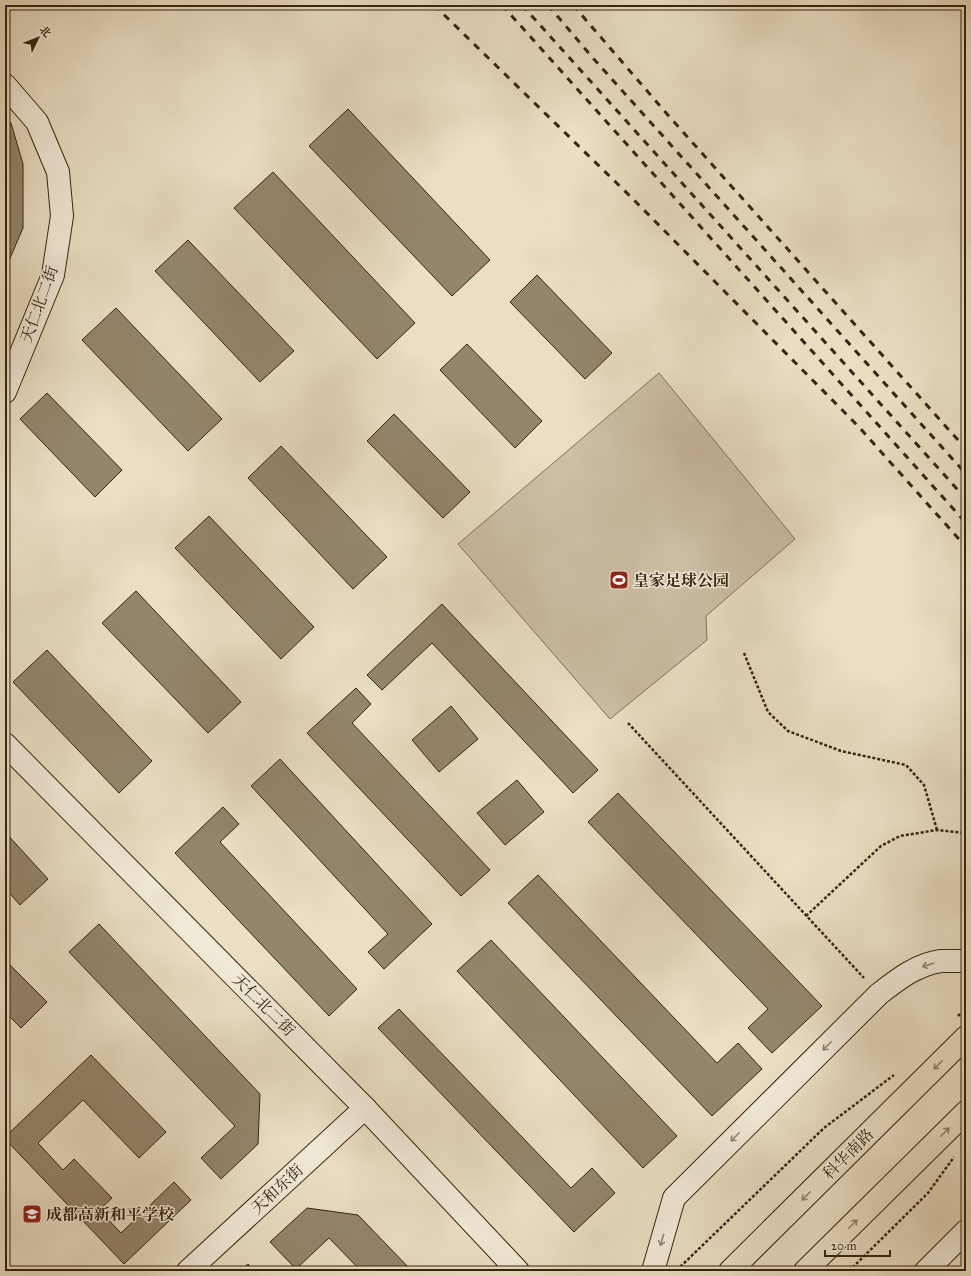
<svg xmlns="http://www.w3.org/2000/svg" width="971" height="1276" font-family="'IM FELL Great Primer','Noto Serif SC',serif">
	<style>
		.green { fill: #ccbfa5; stroke: #827258 }
		.building { fill: #94866c; stroke: #37250c }
		.lines { fill: none; stroke-linecap: round; stroke-linejoin: round }
		.secondary-casing { stroke: #37250c; stroke-width: 24 }
		.highway-casing { stroke: #37250c; stroke-width: 24 }
		.path { stroke: #37250c; stroke-width: 2.5; stroke-dasharray: 3 2; stroke-linecap: butt }
		.secondary { stroke: #f1ead9; stroke-width: 22 }
		.highway { stroke: #eadfc4; stroke-width: 22 }
		.rail { stroke: #37250c; stroke-width: 3; stroke-dasharray: 7 7; stroke-linecap: butt }
		.oneway { stroke: #948872 }
		.oneway2 { stroke: #908268 }
		.labels { text-anchor: middle; dominant-baseline: central; stroke-width: 3; stroke-linejoin: round; paint-order: stroke }
		.street-label { font-size: 16px; fill: #37250c; stroke: #f1ead9 }
		.poi-label { font-size: 16px; font-weight: bold; fill: #37250c; stroke: #f1ead9; text-anchor: start }
	</style>
	<rect width="100%" height="100%" fill="#eadfc4"/>
	<filter id="stains"><feTurbulence type="fractalNoise" baseFrequency=".005" numOctaves="4"/><feColorMatrix values="0 0 0 0 .2 0 0 0 0 .09 0 0 0 0 .02 0 0 0 .5 -.17"/></filter>
	<radialGradient id="worn" r=".72"><stop offset=".6" stop-color="#630" stop-opacity="0"/><stop offset="1" stop-color="#630" stop-opacity=".3"/></radialGradient>
	<polygon class="green" points="659,373 795,539 706,616 707,640 610,719 458,544"/>
	<g class="building">
		<polygon points="348,109 490,260 452,296 309,146"/>
		<polygon points="5,117 11,123 23,164 23,228 5,270"/>
		<polygon points="273,172 415,323 377,359 234,208"/>
		<polygon points="188,240 294,351 260,382 155,271"/>
		<polygon points="537,275 612,353 585,379 510,302"/>
		<polygon points="116,308 222,419 188,451 82,340"/>
		<polygon points="467,344 542,421 515,448 440,370"/>
		<polygon points="47,393 122,470 95,497 20,419"/>
		<polygon points="394,414 470,492 443,518 367,441"/>
		<polygon points="281,446 387,557 353,589 248,478"/>
		<polygon points="209,516 314,627 281,659 175,548"/>
		<polygon points="136,591 241,702 208,733 102,623"/>
		<polygon points="442,604 598,770 573,793 432,643 382,690 367,675"/>
		<polygon points="47,650 152,761 119,793 13,682"/>
		<polygon points="356,688 371,704 352,723 490,870 461,896 307,733"/>
		<polygon points="451,706 478,739 439,772 412,740"/>
		<polygon points="280,759 432,924 384,969 368,952 388,934 251,786"/>
		<polygon points="517,780 544,812 505,845 477,813"/>
		<polygon points="618,793 822,1006 772,1053 748,1028 768,1009 588,822"/>
		<polygon points="223,807 239,824 220,842 357,989 329,1016 175,853"/>
		<polygon points="5,832 48,879 20,905 5,888"/>
		<polygon points="538,875 717,1063 738,1043 762,1069 712,1116 508,903"/>
		<polygon points="99,924 260,1094 258,1144 221,1179 201,1158 235,1126 69,952"/>
		<polygon points="491,940 677,1136 643,1168 457,971"/>
		<polygon points="5,960 47,1002 21,1028 5,1012"/>
		<polygon points="399,1009 571,1188 592,1168 615,1193 574,1232 378,1028"/>
		<polygon points="91,1055 166,1132 139,1158 83,1100 38,1143 63,1170 74,1159 112,1198 99,1210 121,1233 174,1182 191,1200 124,1264 5,1139 5,1137"/>
		<polygon points="307,1208 358,1215 412,1271 361,1271 329,1238 296,1269 270,1242"/>
		<polygon points="248,1264 255,1271 240,1271"/>
	</g>
	<g class="lines">
		<defs>
			<g id="secondary">
				<polyline points="5,85 37,122 58,172 62,216 53,275 5,392"/>
				<polyline points="5,744 365,1108 518,1271"/>
				<polyline points="188,1271 365,1108"/>
				<path d="M653 1271 674 1198 879 994C897 980 917 964 941 961 949 961 958 961 966 961"/>
				<polyline points="926,1271 966,1231"/>
			</g>
			<g id="highway">
				<polyline points="730,1271 966,1037"/>
				<polyline points="805,1271 966,1112"/>
			</g>
		</defs>
		<use href="#secondary" class="secondary-casing"/>
		<use href="#highway" class="highway-casing"/>
		<g class="path">
			<polyline points="744,653 768,712 788,731 841,751 906,765 924,785 937,830"/>
			<polyline points="628,723 864,978"/>
			<polyline points="806,916 881,846 900,836 937,830 966,833"/>
			<polyline points="958,1016 966,1008"/>
			<polyline points="678,1271 679,1268 824,1128 894,1075"/>
			<polyline points="849,1271 928,1193 954,1157"/>
		</g>
		<use href="#secondary" class="secondary"/>
		<use href="#highway" class="highway"/>
		<g class="rail">
			<polyline points="434,5 633,199 858,426 966,547"/>
			<polyline points="502,5 966,523"/>
			<polyline points="522,5 966,499"/>
			<polyline points="548,5 592,57 966,474"/>
			<polyline points="573,5 667,114 966,449"/>
		</g>
	</g>
	<defs><path id="oneway-shaft" d="M-6 0H5M1.5-3L5.5 0L1.5 3" fill="none" stroke-width="1.6" stroke-linecap="round" stroke-linejoin="round"/></defs>
	<g class="oneway">
		<use href="#oneway-shaft" transform="translate(928 965) rotate(164)"/>
		<use href="#oneway-shaft" transform="translate(827 1046) rotate(135)"/>
		<use href="#oneway-shaft" transform="translate(735 1137) rotate(135)"/>
		<use href="#oneway-shaft" transform="translate(662 1240) rotate(107)"/>
	</g>
	<g class="oneway2">
		<use href="#oneway-shaft" transform="translate(938 1065) rotate(135)"/>
		<use href="#oneway-shaft" transform="translate(945 1132) rotate(-45)"/>
		<use href="#oneway-shaft" transform="translate(806 1196) rotate(135)"/>
		<use href="#oneway-shaft" transform="translate(853 1224) rotate(-45)"/>
	</g>
	<defs>
		<symbol id="stadium-square" viewBox="-11 -11 22 22"><rect x="-9" y="-9" width="18" height="18" rx="4" fill="#8f2418" stroke="#f1ead9"/><path d="M0-5a6.5 5 0 1 0 0 10a6.5 5 0 1 0 0-10ZM-3.5-1.8h7v3.6h-7Z" fill="#fff"/></symbol>
		<symbol id="school-square" viewBox="-11 -11 22 22"><rect x="-9" y="-9" width="18" height="18" rx="4" fill="#8f2418" stroke="#f1ead9"/><path d="M0-5L7-2L0 1L-7-2ZM-4 1L0 2.5L4 1V4Q0 6-4 4Z" fill="#fff"/></symbol>
	</defs>
	<g fill-rule="evenodd">
		<use href="#stadium-square" x="608" y="569" width="22" height="22"/>
		<use href="#school-square" x="21" y="1203" width="22" height="22"/>
	</g>
	<g class="labels">
		<g class="street-label">
			<text transform="translate(39 304) rotate(-70)">天仁北二街</text>
			<text transform="translate(264 1005) rotate(45)">天仁北二街</text>
			<text transform="translate(848 1154) rotate(-45)">科华南路</text>
			<text transform="translate(277 1189) rotate(-43)">天和东街</text>
		</g>
		<g class="poi-label">
			<text x="633" y="580">皇家足球公园</text>
			<text x="46" y="1214">成都高新和平学校</text>
		</g>
	</g>
	<rect width="971" height="1276" fill="none" stroke="#eadfc4" stroke-width="20"/>
	<rect x="6" y="6" width="959" height="1264" fill="none" stroke="#37250c" stroke-width="2"/>
	<rect x="10" y="10" width="951" height="1256" fill="none" stroke="#37250c"/>
	<g transform="translate(38 38) rotate(47)" stroke="#f1ead9" stroke-width="3" paint-order="stroke">
	<path d="M0-3L7 15L0 10L-7 15Z" fill="#37250c"/>
	<text y="-6" font-size="11" font-weight="bold" text-anchor="middle" fill="#37250c">北</text>
	</g>
	<path d="M825 1250v6h65v-6" fill="none" stroke="#37250c" stroke-width="2"/>
	<text x="831" y="1250" font-size="12" fill="#37250c" stroke="#f1ead9" stroke-width="3" paint-order="stroke">20 m</text>
	<rect width="100%" height="100%" filter="url(#stains)"/>
	<rect width="100%" height="100%" fill="url(#worn)"/>
</svg>
